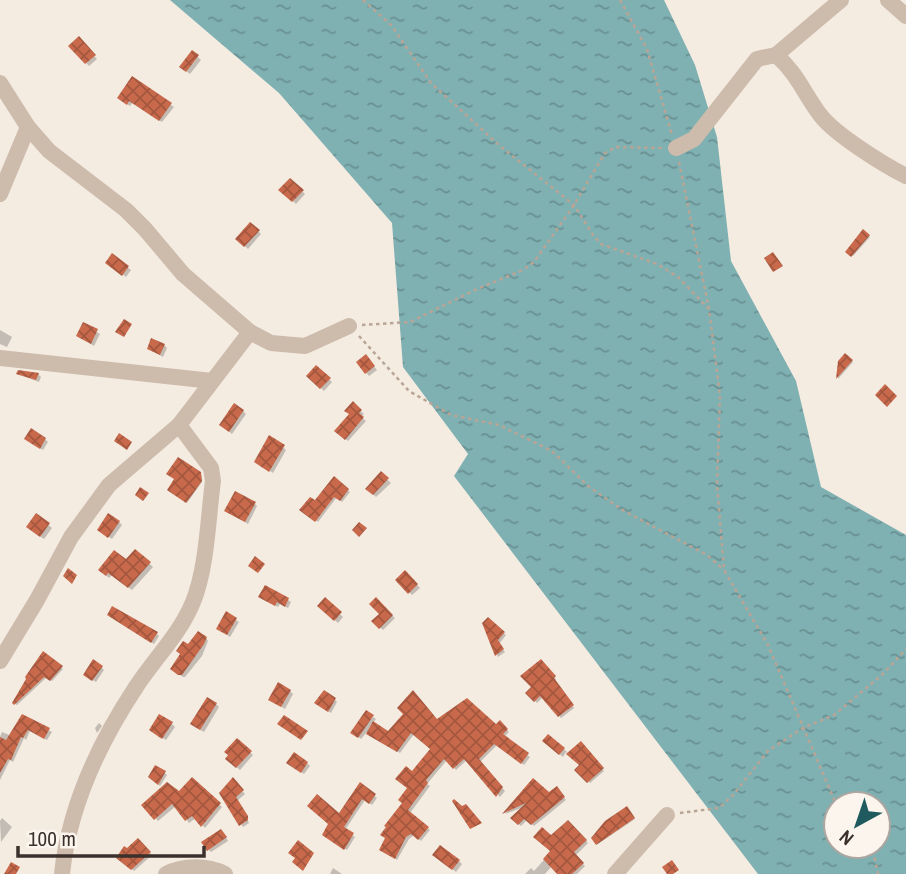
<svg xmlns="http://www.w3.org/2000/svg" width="906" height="874" font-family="'Archivo Narrow',sans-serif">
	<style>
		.water { fill: url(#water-ripples); fill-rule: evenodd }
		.shadow { fill: #0003 }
		.building { fill: url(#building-cross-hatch) }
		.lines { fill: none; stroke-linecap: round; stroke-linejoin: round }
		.path { stroke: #b9a596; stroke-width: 2.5; stroke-dasharray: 3.5 3.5; stroke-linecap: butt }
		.minor { stroke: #cdbbac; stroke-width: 16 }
	</style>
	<defs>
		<pattern id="water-ripples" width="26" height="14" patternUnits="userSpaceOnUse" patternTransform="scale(1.75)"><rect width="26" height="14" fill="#7fb0b2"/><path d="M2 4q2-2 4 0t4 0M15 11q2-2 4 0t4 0" fill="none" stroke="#699091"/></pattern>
		<pattern id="building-cross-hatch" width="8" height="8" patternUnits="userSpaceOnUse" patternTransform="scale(1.75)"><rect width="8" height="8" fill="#c8694b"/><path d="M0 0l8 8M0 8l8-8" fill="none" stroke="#a4573f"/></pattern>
	</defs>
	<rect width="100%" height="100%" fill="#f4ebe1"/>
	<path class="water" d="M170 0H664L695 65 717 137 731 261 796 381 821 487 906 535V874H758L454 476 468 454 403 367 392 223 279 93ZM836 804H878V846H836Z"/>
	<g class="shadow">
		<polygon points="79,39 97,59 89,66 71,46"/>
		<polygon points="192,52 201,60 190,74 181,67"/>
		<polygon points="132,79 174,107 162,122 133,102 130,106 121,100"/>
		<polygon points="290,180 305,194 296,204 281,190"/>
		<polygon points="251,224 261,234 248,249 237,239"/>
		<polygon points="863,232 870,237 853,256 847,252"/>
		<polygon points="113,256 131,270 126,277 110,265"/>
		<polygon points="84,324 100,334 94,346 78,336"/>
		<polygon points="0,330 12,337 7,347 0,344"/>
		<polygon points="164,345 167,348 163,357 149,349"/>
		<polygon points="846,355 853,362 838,379 839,362"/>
		<polygon points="366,357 377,370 369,376 358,363"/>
		<polygon points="316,367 332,382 324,391 308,376"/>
		<polygon points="18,374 38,374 41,377 39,382"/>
		<polygon points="353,404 364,414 361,417 366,421 348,441 337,431 351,415"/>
		<polygon points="243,411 246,414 232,434 224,427"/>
		<polygon points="45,439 48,442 43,450 29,441"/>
		<polygon points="283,447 286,450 273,473 260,464"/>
		<polygon points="381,474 391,483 376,497 368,489"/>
		<polygon points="201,475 202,482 187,503 169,490 177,479"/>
		<polygon points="334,479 350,492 342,502 337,497 318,522 302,510 315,503"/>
		<polygon points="255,504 257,506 248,524 229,513"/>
		<polygon points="36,515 52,528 44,539 31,530"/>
		<polygon points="119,522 122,525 112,539 102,532"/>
		<polygon points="136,551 153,567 132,590 112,575 109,578 100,570 126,562"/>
		<polygon points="405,572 420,588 412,595 397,580"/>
		<polygon points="263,599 288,600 291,602 288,608 280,604 278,607"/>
		<polygon points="325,600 343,617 338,623 319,606"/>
		<polygon points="376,600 395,618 383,630 374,621 381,614"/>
		<polygon points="227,614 239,622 230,637 221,631"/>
		<polygon points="111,617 156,633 159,636 154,644"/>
		<polygon points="488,619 506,635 499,644 505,652 498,657 484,623"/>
		<polygon points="206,638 208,641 202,656 185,677 183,677 174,671 189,647"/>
		<polygon points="44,654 63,669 52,681 47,677 17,705 14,703"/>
		<polygon points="541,661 556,679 555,681 574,708 561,718 543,697 537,703 528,693 534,687"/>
		<polygon points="101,667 104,670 96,682 88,677"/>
		<polygon points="290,691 293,694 285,709 273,702"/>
		<polygon points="335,700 337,702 331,713 318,705"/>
		<polygon points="216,704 219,707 204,732 195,727"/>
		<polygon points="23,716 52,732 47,740 30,731 26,740 24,738 13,762 10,760 0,780 0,737 2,732 12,736"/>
		<polygon points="373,717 376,719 373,723 388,733 437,721 496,727 500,723 509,732 504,737 530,757 524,765 497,745 480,762 505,791 500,797 467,760 456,770 447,760 427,784 430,786 410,813 430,830 421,841 414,835 409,839 397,860 384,852 404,803 412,774 432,750 414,734 400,753 367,732 361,739 356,735"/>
		<polygon points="99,723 102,726 97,733 95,728"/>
		<polygon points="172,724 175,727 166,740 154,733"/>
		<polygon points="237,740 253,755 240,770 227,759"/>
		<polygon points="544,741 564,749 569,754 581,744 604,771 590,783 577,770 581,766 566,752 563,757"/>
		<polygon points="307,763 310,766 304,774 291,765"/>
		<polygon points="165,773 167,775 160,786 150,777"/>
		<polygon points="192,780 222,807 205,828 196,818 189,823 176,806 158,821 144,805 180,794"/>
		<polygon points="233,780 245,794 238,800 249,823 243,827 221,793"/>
		<polygon points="534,781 549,794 556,788 566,800 534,826 527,820 521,826 513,818 524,807 505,814"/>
		<polygon points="360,784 377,798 372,805 365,800 345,830 355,837 347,850 326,836"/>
		<polygon points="626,808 635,819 598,844 593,838"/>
		<polygon points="2,818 12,827 1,842 0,821"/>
		<polygon points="568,822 588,843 575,856 585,866 577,874 560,874 552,866 545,874 525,874 531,868 534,871 552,851 551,838"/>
		<polygon points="224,834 228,841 211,852 208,849"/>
		<polygon points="138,840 152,855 134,871 119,857"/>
		<polygon points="437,857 459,861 462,864 456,872"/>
		<polygon points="333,868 342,874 330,874"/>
	</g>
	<g class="building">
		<polygon points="79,36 96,55 85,64 68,46"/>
		<polygon points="192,50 199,55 186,72 179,67"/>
		<polygon points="132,76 172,103 159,121 129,101 127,105 117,98"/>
		<polygon points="290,178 304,190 292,202 278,190"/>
		<polygon points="250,222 260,230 244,247 235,239"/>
		<polygon points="863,229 870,235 851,257 845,252"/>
		<polygon points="773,252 783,266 773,272 764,258"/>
		<polygon points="112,253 129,266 122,276 105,263"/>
		<polygon points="124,319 132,324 124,337 115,332"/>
		<polygon points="83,322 98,329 91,344 76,336"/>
		<polygon points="151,338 165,344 160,355 147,349"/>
		<polygon points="845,353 853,360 836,379 838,361"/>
		<polygon points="366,354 375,366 365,374 356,362"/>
		<polygon points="316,365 331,378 320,389 306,376"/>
		<polygon points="18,370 39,373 36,380 16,374"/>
		<polygon points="885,384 897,396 887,407 875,395"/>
		<polygon points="353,401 362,410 359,413 364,417 345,440 334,431 349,414 344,411"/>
		<polygon points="234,403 244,410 229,432 219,425"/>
		<polygon points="31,428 46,438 40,449 24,439"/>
		<polygon points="119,433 132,442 127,450 114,441"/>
		<polygon points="269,435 285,445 269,472 254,462"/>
		<polygon points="178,457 201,472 202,481 186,503 167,490 174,479 166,474"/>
		<polygon points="381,471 389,478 373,495 365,489"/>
		<polygon points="334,476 349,489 340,501 334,497 315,522 299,510 310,497 315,500"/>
		<polygon points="140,487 149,493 143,501 135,495"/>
		<polygon points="235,491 256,502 245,522 224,511"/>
		<polygon points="36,513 50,523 40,537 26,527"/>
		<polygon points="108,513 120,521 108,538 97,530"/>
		<polygon points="359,522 367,528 359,537 352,530"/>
		<polygon points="135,549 151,562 128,588 108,573 106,576 98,570 114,550 126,559"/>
		<polygon points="255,556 265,564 258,573 248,566"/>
		<polygon points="68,568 77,575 72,584 63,576"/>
		<polygon points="405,570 418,584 408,594 395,580"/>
		<polygon points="265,585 289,598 285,607 277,602 275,606 258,597"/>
		<polygon points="325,597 342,612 334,621 317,606"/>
		<polygon points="376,597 393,615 379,629 371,621 379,614 369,604"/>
		<polygon points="112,606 158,632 151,643 107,615"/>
		<polygon points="226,611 237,618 227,635 216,629"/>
		<polygon points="488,617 505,632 498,640 504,649 495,656 482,623"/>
		<polygon points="198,631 207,637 204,644 182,675 178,675 170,669 180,654 176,651 183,641 188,644"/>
		<polygon points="43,651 63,666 50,681 44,677 14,705 12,703 26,679 25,677"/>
		<polygon points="93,659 103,666 92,681 83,675"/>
		<polygon points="541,659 556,676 554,678 574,705 558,717 540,696 534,702 525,693 531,687 520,676"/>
		<polygon points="278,682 291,690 281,707 268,700"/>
		<polygon points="324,690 336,698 328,712 314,703"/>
		<polygon points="413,690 437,719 467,698 496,724 500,720 508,729 503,734 529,753 521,764 494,744 479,759 503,787 496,797 464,759 453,769 444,759 426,780 428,783 408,810 429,827 418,840 411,834 406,837 395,859 379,850 385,838 380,835 386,827 384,826 402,803 398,800 407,788 395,779 406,766 412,771 430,749 411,733 397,752 366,734 373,721 388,731 403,714 397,708"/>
		<polygon points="207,697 217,703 200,730 190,724"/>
		<polygon points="366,710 374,715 358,738 350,733"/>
		<polygon points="22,714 50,728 44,739 28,730 23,738 21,737 11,760 8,759 0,773 0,737 6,740"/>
		<polygon points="159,714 173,722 162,739 149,730"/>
		<polygon points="284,715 308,731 301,740 277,724"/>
		<polygon points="548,734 565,748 559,755 542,741"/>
		<polygon points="237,738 252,751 236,768 225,759 228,755 224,752"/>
		<polygon points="581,741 604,768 587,783 574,770 579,765 566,754"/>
		<polygon points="294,752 308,762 301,773 286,763"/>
		<polygon points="155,765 166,771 158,785 148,777"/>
		<polygon points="192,777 221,803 201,827 192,816 185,821 172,804 154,820 141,805 167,782 179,791"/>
		<polygon points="233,777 244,790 236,797 248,816 248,820 239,826 219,793"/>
		<polygon points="533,778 549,792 557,786 565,797 531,825 524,819 518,825 510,818 526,803 502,814"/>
		<polygon points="360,782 376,794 369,804 362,799 344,827 354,833 344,850 322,835 328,824 307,806 317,794 339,813"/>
		<polygon points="454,799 462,806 466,804 482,823 470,829 452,801"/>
		<polygon points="627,806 635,818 596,845 591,838 605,821"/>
		<polygon points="568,820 587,840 574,852 584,863 572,874 557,874 543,859 550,851 533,837 542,827 551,835"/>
		<polygon points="221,829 227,837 207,851 201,842"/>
		<polygon points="138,838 151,852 131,870 116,858 124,846 127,848"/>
		<polygon points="298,840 314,853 303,871 292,862 295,858 288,853"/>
		<polygon points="440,845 460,860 452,870 432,855"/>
		<polygon points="672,860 679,870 673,874 667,874 662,867"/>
		<polygon points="11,862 20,867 16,874 4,874"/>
	</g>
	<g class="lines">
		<g class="path">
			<polyline points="363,0 391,25 431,83 500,146 574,205 593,235 601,244 657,264 678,277 709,309"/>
			<polyline points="620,0 647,49 672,135"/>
			<polyline points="679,162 709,309 720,396 717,484 724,570 768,645 836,804"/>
			<polyline points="362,325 410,322 477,289 523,270 534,262 574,205 605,153 616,147 662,148"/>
			<polyline points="359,336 409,391 451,415 499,425 552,451 588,486 624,511 707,555 724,570"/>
			<polyline points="680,813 719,808 733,795 768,751 803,728 834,715 883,674 906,649"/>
			<polyline points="867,846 874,855 878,874"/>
		</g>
		<g class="minor">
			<polyline points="888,0 906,16"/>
			<polyline points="776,55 841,0"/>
			<polyline points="0,83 28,127 49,151 126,210 145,229 183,274 250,332 271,343 305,346 349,326"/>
			<path d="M676 148 694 139 757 59 776 55C798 74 804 94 821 116 836 135 884 165 906 176"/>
			<polyline points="0,194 28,127"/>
			<polyline points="0,358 212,381"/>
			<polyline points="0,661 37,600 71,537 109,485 179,425 250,332"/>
			<path d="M62 874C69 806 99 743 136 687 155 658 180 634 193 602 207 568 208 518 213 481L211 468 179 425"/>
			<path d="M166 874C183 865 208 865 225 874"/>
			<polyline points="615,874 667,815"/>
		</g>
	</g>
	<g transform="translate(857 825) rotate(220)"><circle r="33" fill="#fbf5ee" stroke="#aea6a0" stroke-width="2"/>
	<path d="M0-5L12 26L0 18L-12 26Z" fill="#1f5a5e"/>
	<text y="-10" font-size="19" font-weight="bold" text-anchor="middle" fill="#3b302b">N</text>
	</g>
	<path d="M18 846v10h186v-10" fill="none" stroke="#3b302b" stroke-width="3.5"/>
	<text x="28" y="846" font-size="21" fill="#3b302b" stroke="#fbf5ee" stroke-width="5" paint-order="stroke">100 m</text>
</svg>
